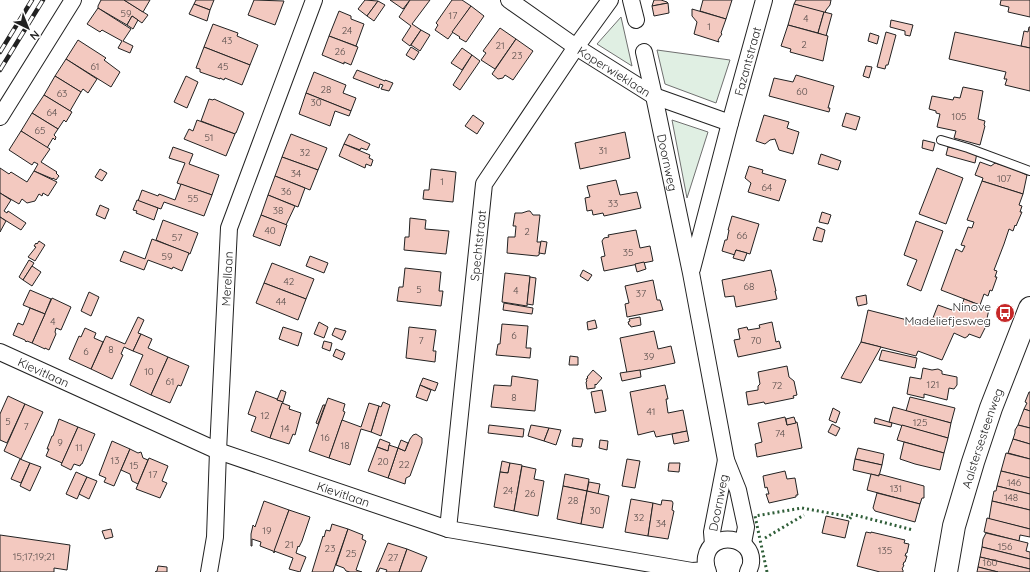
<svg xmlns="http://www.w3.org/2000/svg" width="1030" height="572" font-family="Quicksand,sans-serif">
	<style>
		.green { fill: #e0efe3; stroke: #6f6f6f }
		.building { fill: #f3c9c0; stroke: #222 }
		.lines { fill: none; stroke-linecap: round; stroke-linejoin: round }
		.service-casing { stroke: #222; stroke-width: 10 }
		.minor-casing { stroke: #222; stroke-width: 18 }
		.secondary-casing { stroke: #222; stroke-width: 24 }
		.service { stroke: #fff; stroke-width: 8 }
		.minor { stroke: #fff; stroke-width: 16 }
		.secondary { stroke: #fff; stroke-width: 22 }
		.rail-casing { stroke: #222; stroke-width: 4.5 }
		.rail { stroke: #fff; stroke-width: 3; stroke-dasharray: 9; stroke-linecap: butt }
		.hedge { stroke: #2f5e38; stroke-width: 3; stroke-dasharray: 2 3; stroke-linecap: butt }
		.labels { text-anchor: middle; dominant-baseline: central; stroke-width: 3; stroke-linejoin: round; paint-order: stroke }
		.number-label { font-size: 10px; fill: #564c4a }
		.street-label { font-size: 12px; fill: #222; stroke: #fff }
		.poi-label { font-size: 12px; fill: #222; stroke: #fff; text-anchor: end }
	</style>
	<rect width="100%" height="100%" fill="#fff"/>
	<g class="green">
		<polygon points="621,17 632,66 597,44"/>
		<polygon points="657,50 730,60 716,103 665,84"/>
		<polygon points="672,120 708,132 687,198"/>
	</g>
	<g class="building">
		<polygon points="101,0 124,0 148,15 142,23 132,16 127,25 98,8 98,6"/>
		<polygon points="124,0 150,0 143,12"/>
		<polygon points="196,0 214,0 210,10 194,4"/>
		<polygon points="254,0 284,1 275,25 248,15"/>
		<polygon points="365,0 378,1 367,16 358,9"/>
		<polygon points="390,0 410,0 403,9"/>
		<polygon points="410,0 430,0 412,24 421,30 410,46 402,40 411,26 399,17"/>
		<polygon points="452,0 462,0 471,6 448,39 435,30 438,25 436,23"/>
		<polygon points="654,0 661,0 667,2 668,3 652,6"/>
		<polygon points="703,0 732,0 726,19 700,11"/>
		<polygon points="796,0 831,0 830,5 826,10 825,13 794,4"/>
		<polygon points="1001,0 1030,0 1030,17 1008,12 1009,7 1000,5"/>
		<polygon points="378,1 385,5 374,21 367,16"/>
		<polygon points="668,3 669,13 654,16 652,6"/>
		<polygon points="194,4 210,10 207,21 189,14"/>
		<polygon points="794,4 824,12 818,33 788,25"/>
		<polygon points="471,6 484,16 466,42 459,38 460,37 452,32"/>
		<polygon points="98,8 131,29 123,41 133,46 130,53 118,48 122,41 102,30 100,32 87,24"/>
		<polygon points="692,9 726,19 721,33 722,34 718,40 719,42 694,34 697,22 692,16"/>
		<polygon points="339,11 351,16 351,19 364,24 356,46 329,36"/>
		<polygon points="824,12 832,14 826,36 818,33"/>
		<polygon points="132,16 138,20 133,29 127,25"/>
		<polygon points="891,20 913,25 910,36 905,35 905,31 890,27"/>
		<polygon points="213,24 238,33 237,36 258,45 250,65 204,47"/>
		<polygon points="788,25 828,36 823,61 790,52 791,49 781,46"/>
		<polygon points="1029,27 1030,27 1030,48 1021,46 1024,31 1028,32"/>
		<polygon points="500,28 516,39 495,69 481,60 486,53 483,51"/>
		<polygon points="421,30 430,35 420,51 411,45"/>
		<polygon points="886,32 896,35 888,65 886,65 885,69 877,67"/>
		<polygon points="955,32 1030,48 1030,91 1005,85 1007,79 1004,79 1006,72 949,59"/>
		<polygon points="870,33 879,36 877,44 868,41"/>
		<polygon points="329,36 358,47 351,65 344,62 344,64 322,55"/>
		<polygon points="516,39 533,51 513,80 505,75 503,78 498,79 492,74"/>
		<polygon points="78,40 106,58 104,60 120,72 111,87 66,59"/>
		<polygon points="204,47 250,65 242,85 225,78 224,80 220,78 220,79 200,72 200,69 196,68"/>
		<polygon points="411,47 419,52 414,60 406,55"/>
		<polygon points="462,48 472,55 462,70 451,63"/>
		<polygon points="472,55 480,61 460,90 453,85"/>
		<polygon points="66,59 97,79 88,93 83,89 81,92 55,76"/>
		<polygon points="866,66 872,67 869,78 863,76"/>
		<polygon points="357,70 385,81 385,80 393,83 389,91 381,89 383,85 380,84 379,88 353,78"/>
		<polygon points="314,72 346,85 343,93 356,98 351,111 306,93"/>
		<polygon points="796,75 834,86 828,108 830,108 829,112 769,96 774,78 793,82"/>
		<polygon points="55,76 81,92 70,111 44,95"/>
		<polygon points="186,76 198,82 187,108 174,102"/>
		<polygon points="963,87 983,91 978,119 985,121 984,125 985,126 980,145 954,138 956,131 937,127 940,114 936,113 936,111 929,109 932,96 953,100 954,97 960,98"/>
		<polygon points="306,93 351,111 349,116 335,111 330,126 299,114"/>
		<polygon points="44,95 72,112 66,122 64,120 58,129 32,113"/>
		<polygon points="209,99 213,100 214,99 243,112 243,113 244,113 236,133 235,133 235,134 201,121"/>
		<polygon points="32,113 58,129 54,135 56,137 55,140 53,138 47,148 21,131"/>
		<polygon points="846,113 860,117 856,130 842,126"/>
		<polygon points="473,115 484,123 477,134 465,126"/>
		<polygon points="764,115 789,122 787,128 799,132 793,154 779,150 775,139 770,140 765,144 756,141"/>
		<polygon points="197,120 235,134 226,156 184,139 189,129 193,131"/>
		<polygon points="21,131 50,149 41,162 57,172 56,173 59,176 56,180 53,178 53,179 34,171 38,164 34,162 32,165 9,150"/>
		<polygon points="625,132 630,158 580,169 575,143"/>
		<polygon points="291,134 327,148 318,170 282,157"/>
		<polygon points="349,134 370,144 367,150 361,148 360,150 344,144"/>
		<polygon points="923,140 935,143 933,151 922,148"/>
		<polygon points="344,144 370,155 369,158 373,160 371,166 366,164 365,168 339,156"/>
		<polygon points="173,147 193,154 189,164 219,175 212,195 177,183 185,163 169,158"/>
		<polygon points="948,147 977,153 975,163 946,155"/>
		<polygon points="821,154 841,161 838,170 818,164"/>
		<polygon points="282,157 318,170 310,190 275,176"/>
		<polygon points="980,162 991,166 995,163 1005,166 1005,165 1027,175 1023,194 982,181 983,178 975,175"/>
		<polygon points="749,166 763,170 762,173 786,180 779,201 748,192 751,183 745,178"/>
		<polygon points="0,168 9,174 11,172 27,182 34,171 57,182 48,196 43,193 42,196 39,194 35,201 27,203 22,199 19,204 0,193"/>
		<polygon points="937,168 963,178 946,224 919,214"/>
		<polygon points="100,169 107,173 102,181 95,177"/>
		<polygon points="431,169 456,172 453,202 423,199 424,190 429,190"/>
		<polygon points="275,176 305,188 298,207 268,195"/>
		<polygon points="616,180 620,195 637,192 641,208 604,216 603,213 593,215 592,210 587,211 585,198 590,197 587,186"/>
		<polygon points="982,181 1023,194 1019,205 1022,206 1020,212 1022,212 1016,226 1015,225 1013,231 1009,229 1004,244 994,270 997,271 995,277 997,277 992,291 990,290 988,296 984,294 980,305 941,290 956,249 962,252 965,246 961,245 965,235 968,227 972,228 974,222 967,220"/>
		<polygon points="181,184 212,195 204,216 164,202 161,209 138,201 142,190 158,196 159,194 175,200"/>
		<polygon points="0,193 11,200 4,211 7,213 8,211 26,223 21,230 0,217"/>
		<polygon points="268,195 295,206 286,225 261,215"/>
		<polygon points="137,200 158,208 154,220 136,213 137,211 133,210"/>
		<polygon points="100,205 109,209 105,219 96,215"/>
		<polygon points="528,211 530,211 533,215 540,215 537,242 541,242 539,255 537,256 507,253 508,237 515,237 516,226 513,226 515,213 522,213"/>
		<polygon points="822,212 831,215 828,224 819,222"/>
		<polygon points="261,215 287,225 280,246 253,236"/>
		<polygon points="732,216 759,224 750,254 736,250 735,255 722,251 725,240 727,240 729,230 728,230"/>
		<polygon points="0,217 6,221 0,232"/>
		<polygon points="410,218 426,220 425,229 449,231 446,254 404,250 405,237 409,237"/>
		<polygon points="163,220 198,233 190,254 156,240"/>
		<polygon points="916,221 943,231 921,291 907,285 917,260 904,255"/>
		<polygon points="817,227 825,230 822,242 813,240"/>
		<polygon points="636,230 640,248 650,246 653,261 604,271 601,257 605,256 602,241 604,238 609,237 608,235"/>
		<polygon points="152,239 189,253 182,271 173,267 172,269 148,260 144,270 120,261 124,251 145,259"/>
		<polygon points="39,241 45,245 35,261 28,257 36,247 34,246 36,243 37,244"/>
		<polygon points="541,241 547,242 545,254 539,253"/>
		<polygon points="736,250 747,253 744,261 733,258"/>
		<polygon points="310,256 328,263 324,273 306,266"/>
		<polygon points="29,260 34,263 23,280 19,277"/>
		<polygon points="644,262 646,269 637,272 635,264"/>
		<polygon points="272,263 314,279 306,299 264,283"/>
		<polygon points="32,266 41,272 32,286 23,280"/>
		<polygon points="405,268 441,272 439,291 443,291 441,306 397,301 399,287 403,287"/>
		<polygon points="583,270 592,275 588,281 580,276"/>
		<polygon points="771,270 776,291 775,291 777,299 736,307 734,296 725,297 722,280"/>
		<polygon points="505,273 530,276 527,306 502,302"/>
		<polygon points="530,277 536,278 533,305 527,304"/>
		<polygon points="653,280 657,300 660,300 663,310 627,317 625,304 629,303 625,286"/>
		<polygon points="264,283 306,299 298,320 256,303"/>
		<polygon points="30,290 51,299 45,314 23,305"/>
		<polygon points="89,292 99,297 91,316 81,311"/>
		<polygon points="866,295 867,304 858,306 856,297"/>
		<polygon points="52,298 71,307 61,330 56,328 55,332 56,334 49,350 45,348 45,349 32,343"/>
		<polygon points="964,299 989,309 985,328 980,338 969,334 968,336 965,338 954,333 942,360 918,351 916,356 861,342 868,310 923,324 925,321 931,323 938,305 952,310 953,308 956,306 961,308"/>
		<polygon points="504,303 533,308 532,314 503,310"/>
		<polygon points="30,308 45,314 32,343 27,341 26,342 25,340 13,335 18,323 23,325"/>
		<polygon points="138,317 144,320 138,333 141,334 133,351 124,347 121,354 123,355 112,379 91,369 106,336 125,344"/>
		<polygon points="640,317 641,325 631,327 630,325 629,325 628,322 630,321 629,319"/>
		<polygon points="595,320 597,328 588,330 587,322"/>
		<polygon points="319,322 328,327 324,338 314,334"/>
		<polygon points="772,322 776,342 779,341 781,348 738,357 734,340 740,339 738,329 747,327 748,330 760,328 759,325"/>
		<polygon points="502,324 528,326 526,348 531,348 530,358 496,355 498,344 500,344"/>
		<polygon points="283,327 302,333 298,346 279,339"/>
		<polygon points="409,327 436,330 433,351 436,351 435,362 406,358"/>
		<polygon points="85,328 96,333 94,338 103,342 91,369 69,359 79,336 81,337"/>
		<polygon points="335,328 346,331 342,340 332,335"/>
		<polygon points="654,331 658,349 671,346 675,363 627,373 620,338"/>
		<polygon points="141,334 152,339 148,348 168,357 151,395 130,385 143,355 133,351"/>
		<polygon points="324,341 332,343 330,351 322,348"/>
		<polygon points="861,342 881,347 861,383 841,378"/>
		<polygon points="336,349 345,353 342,360 333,356"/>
		<polygon points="882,350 917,358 915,368 879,360"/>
		<polygon points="570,356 578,357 578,365 569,365"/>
		<polygon points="168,357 189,366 181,386 178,385 170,403 151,395"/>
		<polygon points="787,366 789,377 794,381 797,395 793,396 794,398 765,404 764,402 748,405 746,392 758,390 758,386 760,384 758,372"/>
		<polygon points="923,368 932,370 938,369 942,371 942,374 957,377 957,385 954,389 949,388 947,400 924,394 924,398 907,394 910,377 921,379"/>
		<polygon points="593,370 602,378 596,385 595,384 595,388 587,389 586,382 587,381 586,379 588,378 587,377"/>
		<polygon points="640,370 641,377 622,381 620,373"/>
		<polygon points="512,376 538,380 535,411 491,407 494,385 511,386"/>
		<polygon points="423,378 438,383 435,391 420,385"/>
		<polygon points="420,385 431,390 427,401 416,397"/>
		<polygon points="665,385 668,399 666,399 668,413 683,410 687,431 656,437 654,431 638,435 630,392"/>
		<polygon points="281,390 286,392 283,402 277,400"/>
		<polygon points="602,390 606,411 595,413 591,392"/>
		<polygon points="256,391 277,399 277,400 283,402 270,438 251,431 256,417 248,414"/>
		<polygon points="1029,392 1030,392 1030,411 1024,409 1027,403 1025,402"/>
		<polygon points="8,396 25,404 7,443 0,440 0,414"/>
		<polygon points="910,397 955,408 951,423 906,411"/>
		<polygon points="328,398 345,404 343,411 345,412 329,458 309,451"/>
		<polygon points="383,402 390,405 381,436 371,432 379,406 381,407"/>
		<polygon points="282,403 290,406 289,409 301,413 295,435 293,434 289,444 270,438"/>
		<polygon points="369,403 379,406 371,432 361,429 350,465 329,458 342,420 361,427"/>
		<polygon points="25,404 43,412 21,459 4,451"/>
		<polygon points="323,405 325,405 318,424 316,423"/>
		<polygon points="893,407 951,423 948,438 889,422"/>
		<polygon points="833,408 840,412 836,423 829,420"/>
		<polygon points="1024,409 1030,411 1030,428 1018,425"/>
		<polygon points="785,417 787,425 797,422 802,448 757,457 755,444 762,442 758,423"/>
		<polygon points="794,417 796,423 787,425 786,419"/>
		<polygon points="875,418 892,423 891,427 874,423"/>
		<polygon points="59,419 78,427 62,463 46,456 49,449 47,449 52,436 53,436"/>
		<polygon points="832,424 840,428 836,436 828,432"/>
		<polygon points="489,425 524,429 523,437 488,433"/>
		<polygon points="531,425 549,428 544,441 528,436"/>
		<polygon points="902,425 948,438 944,453 897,440"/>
		<polygon points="1018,425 1030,428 1030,444 1013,439 1015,433 1015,430"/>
		<polygon points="78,427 95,434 82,464 81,464 80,466 74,464 71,470 61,465"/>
		<polygon points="549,428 561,430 556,445 544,441"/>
		<polygon points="687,431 689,441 674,444 672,434"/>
		<polygon points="416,434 422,438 422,443 410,476 406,478 405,484 388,478 398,448 405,451 410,439 413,435"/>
		<polygon points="573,438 583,439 581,447 572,446"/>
		<polygon points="380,439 390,443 388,451 377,447"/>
		<polygon points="1013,439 1030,444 1030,459 1008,453"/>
		<polygon points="401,440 408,443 405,451 398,448"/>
		<polygon points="600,440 608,441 607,450 599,448"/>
		<polygon points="112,441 130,449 114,486 104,482 106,478 99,475"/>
		<polygon points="904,442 944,453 940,470 915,464 900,459"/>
		<polygon points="389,445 398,448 388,478 368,471 377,447 388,451"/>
		<polygon points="858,448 884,454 882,465 855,459"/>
		<polygon points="130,449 138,453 141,452 143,458 148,460 138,484 132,481 130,474 121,470"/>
		<polygon points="1006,453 1030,459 1030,478 1001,471"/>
		<polygon points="149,458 168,466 162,481 167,483 160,498 136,489"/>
		<polygon points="20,459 30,463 21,483 11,479"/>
		<polygon points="627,459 640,461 635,488 622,486"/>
		<polygon points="855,459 882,465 879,476 853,470"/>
		<polygon points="502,461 510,463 508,473 500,472"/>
		<polygon points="30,463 41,467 30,491 20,486"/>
		<polygon points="510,463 522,465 514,511 494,507 500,472 508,473"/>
		<polygon points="669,463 680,463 679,472 668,471"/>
		<polygon points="522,466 536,469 534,479 544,481 538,516 514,511"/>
		<polygon points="785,471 787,479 795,478 798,495 796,495 796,497 769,503 766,494 769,494 767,487 765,488 763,476"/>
		<polygon points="1001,471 1030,478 1030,494 997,486"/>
		<polygon points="76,472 87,477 77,499 66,494"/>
		<polygon points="565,474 589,479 587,491 563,486"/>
		<polygon points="871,474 879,476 879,474 924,486 924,498 922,498 920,504 867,490"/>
		<polygon points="87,477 97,481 89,499 79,494"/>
		<polygon points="589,482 600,484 598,494 587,491"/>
		<polygon points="563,486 587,491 581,524 557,519"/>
		<polygon points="997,486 1030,494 1030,510 992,501 994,491 996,491"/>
		<polygon points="587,491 609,496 603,528 581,524"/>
		<polygon points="877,493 920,504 915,522 875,511 873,508"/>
		<polygon points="631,499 653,503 648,536 625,532"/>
		<polygon points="662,500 672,501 673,503 672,510 674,511 668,539 648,536 653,503 661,505"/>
		<polygon points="264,501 289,510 274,553 273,551 260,546 261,542 252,539 252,546 251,546 251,534 253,525 255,527"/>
		<polygon points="992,501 1030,510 1030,529 989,519"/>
		<polygon points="289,510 310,517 302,541 299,547 298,546 296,553 306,557 300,572 289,569 293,558 274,551"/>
		<polygon points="826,516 849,521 845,538 822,533"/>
		<polygon points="987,518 1030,529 1030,537 1020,535 1019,541 984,532"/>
		<polygon points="332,524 348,529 333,572 312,572 323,536 324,537 326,530 330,531"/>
		<polygon points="111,529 113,537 105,539 102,531"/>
		<polygon points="348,529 363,535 362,539 366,541 356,570 362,572 350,572 346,571 344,568 336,565"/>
		<polygon points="866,532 871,533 871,532 905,540 904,543 909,544 907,553 906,553 905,556 907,556 905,562 904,562 903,565 904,565 902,569 903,570 903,572 880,572 857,566"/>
		<polygon points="986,533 1028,543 1026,551 1030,552 1030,559 982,547 983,539"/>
		<polygon points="0,535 70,545 67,570 54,568 54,572 0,572"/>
		<polygon points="388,543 407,549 399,572 386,572 387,570 380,568 378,572 376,572"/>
		<polygon points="982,547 1030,559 1030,569 980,557"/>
		<polygon points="407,549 427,557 421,572 399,572"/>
		<polygon points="980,557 1030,569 1030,572 998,572 978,567"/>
		<polygon points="158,566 167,567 167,572 155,572 157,571"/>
		<polygon points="978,567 998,572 977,572"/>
	</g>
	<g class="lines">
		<defs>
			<polyline id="service" points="941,140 968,148 1030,171"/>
			<g id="minor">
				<path id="s1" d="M509 0 576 47 654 96 730 123"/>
				<polyline points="631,0 636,20"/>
				<path id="s2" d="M644 52 654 96 691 273 726 460 738 490 746 527 743 543"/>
				<polyline points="0,117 73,0"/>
				<path id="s3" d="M692 269 730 123 764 0"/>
				<path id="s4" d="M0 352 218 451 448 529 692 571 707 570"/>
				<path id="s5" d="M448 529 484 184 576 47 610 0"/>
				<path id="s6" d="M713 544 712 532 726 460"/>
				<path id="s7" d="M209 572 215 537 218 451 229 228 314 0"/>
				<path d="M708 572C706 567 705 563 706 557 711 530 754 536 751 563 751 566 749 569 748 572"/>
			</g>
			<g id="secondary">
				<path id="s8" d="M946 572 954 526 973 462 991 408 1030 308"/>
			</g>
		</defs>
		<use href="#service" class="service-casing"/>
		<use href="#minor" class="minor-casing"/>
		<use href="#secondary" class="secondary-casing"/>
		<use href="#service" class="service"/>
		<use href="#minor" class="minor"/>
		<use href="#secondary" class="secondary"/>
		<defs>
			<g id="rail">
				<polyline points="0,52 32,0"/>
				<polyline points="0,70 43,0"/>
			</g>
		</defs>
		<use href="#rail" class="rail-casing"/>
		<use href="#rail" class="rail"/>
		<g class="hedge">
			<polyline points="851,514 913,530"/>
			<polyline points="765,538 804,515"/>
			<polyline points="767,572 755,516 802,508 851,517 849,520"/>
		</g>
	</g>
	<defs>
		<symbol id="bus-disc" viewBox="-11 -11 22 22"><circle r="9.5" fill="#c62828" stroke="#fff"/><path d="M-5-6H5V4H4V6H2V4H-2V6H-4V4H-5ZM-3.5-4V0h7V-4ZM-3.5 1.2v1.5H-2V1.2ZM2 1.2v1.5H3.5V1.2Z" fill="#fff"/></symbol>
	</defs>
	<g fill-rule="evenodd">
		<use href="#bus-disc" x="994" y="302" width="22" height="22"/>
	</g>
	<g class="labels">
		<g class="number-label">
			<text x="126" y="13">59</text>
			<text x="453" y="15">17</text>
			<text x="806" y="18">4</text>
			<text x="709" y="26">1</text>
			<text x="347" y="30">24</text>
			<text x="227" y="40">43</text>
			<text x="804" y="44">2</text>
			<text x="500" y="45">21</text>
			<text x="340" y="51">26</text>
			<text x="517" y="55">23</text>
			<text x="95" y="66">61</text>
			<text x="223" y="66">45</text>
			<text x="326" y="89">28</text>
			<text x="802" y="91">60</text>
			<text x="62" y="93">63</text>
			<text x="316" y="102">30</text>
			<text x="52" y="112">64</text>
			<text x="959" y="116">105</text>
			<text x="40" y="130">65</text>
			<text x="209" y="137">51</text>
			<text x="603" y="150">31</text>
			<text x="305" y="152">32</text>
			<text x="296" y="173">34</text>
			<text x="1004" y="178">107</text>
			<text x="442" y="181">1</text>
			<text x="767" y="187">64</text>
			<text x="286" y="191">36</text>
			<text x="193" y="198">55</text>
			<text x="613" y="203">33</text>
			<text x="278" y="210">38</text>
			<text x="270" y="230">40</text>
			<text x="527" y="231">2</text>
			<text x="742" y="235">66</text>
			<text x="177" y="237">57</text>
			<text x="628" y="252">35</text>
			<text x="167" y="256">59</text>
			<text x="289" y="281">42</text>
			<text x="749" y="286">68</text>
			<text x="419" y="289">5</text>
			<text x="516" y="290">4</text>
			<text x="641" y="293">37</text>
			<text x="281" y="301">44</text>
			<text x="53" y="321">4</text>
			<text x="514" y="335">6</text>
			<text x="421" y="340">7</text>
			<text x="756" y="340">70</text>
			<text x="111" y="349">8</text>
			<text x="86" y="351">6</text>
			<text x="649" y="356">39</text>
			<text x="149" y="371">10</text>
			<text x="170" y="381">61</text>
			<text x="933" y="384">121</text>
			<text x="777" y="385">72</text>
			<text x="514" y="397">8</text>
			<text x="651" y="411">41</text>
			<text x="265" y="415">12</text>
			<text x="8" y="421">5</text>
			<text x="920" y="422">125</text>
			<text x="26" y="426">7</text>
			<text x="285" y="428">14</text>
			<text x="780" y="433">74</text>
			<text x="325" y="437">16</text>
			<text x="60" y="442">9</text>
			<text x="345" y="445">18</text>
			<text x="79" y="447">11</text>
			<text x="115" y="460">13</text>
			<text x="383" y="461">20</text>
			<text x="404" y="464">22</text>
			<text x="134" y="465">15</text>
			<text x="153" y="474">17</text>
			<text x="1014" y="482">146</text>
			<text x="896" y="488">131</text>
			<text x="508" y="490">24</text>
			<text x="530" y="493">26</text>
			<text x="1011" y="497">148</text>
			<text x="573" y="500">28</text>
			<text x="595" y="510">30</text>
			<text x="639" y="517">32</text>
			<text x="661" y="523">34</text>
			<text x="267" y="530">19</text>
			<text x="289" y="544">21</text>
			<text x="1005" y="546">156</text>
			<text x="330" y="548">23</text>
			<text x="885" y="550">135</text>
			<text x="351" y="553">25</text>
			<text x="34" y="556">15;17;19;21</text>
			<text x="393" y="557">27</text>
			<text x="990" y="562">160</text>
		</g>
		<g class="street-label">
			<text stroke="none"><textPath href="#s3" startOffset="215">Fazantstraat</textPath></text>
			<text stroke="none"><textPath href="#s1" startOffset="127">Koperwieklaan</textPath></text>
			<text stroke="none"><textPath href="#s2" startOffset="113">Doornweg</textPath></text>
			<text stroke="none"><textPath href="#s5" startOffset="285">Spechtstraat</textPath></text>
			<text stroke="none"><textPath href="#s7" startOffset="294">Merellaan</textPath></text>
			<text stroke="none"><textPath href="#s4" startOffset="48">Kievitlaan</textPath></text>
			<text stroke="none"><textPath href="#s8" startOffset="139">Aalstersesteenweg</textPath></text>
			<text stroke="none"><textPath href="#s4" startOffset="372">Kievitlaan</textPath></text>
			<text stroke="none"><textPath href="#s6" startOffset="42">Doornweg</textPath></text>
		</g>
		<g class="poi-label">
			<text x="991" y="306">Ninove<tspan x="991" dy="14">Madeliefjesweg</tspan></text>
		</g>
	</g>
	<g transform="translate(28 28) rotate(137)" stroke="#ffffff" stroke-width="3" paint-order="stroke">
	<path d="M0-3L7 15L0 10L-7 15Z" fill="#222222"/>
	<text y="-6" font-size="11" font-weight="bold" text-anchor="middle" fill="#222222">N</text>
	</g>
</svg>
